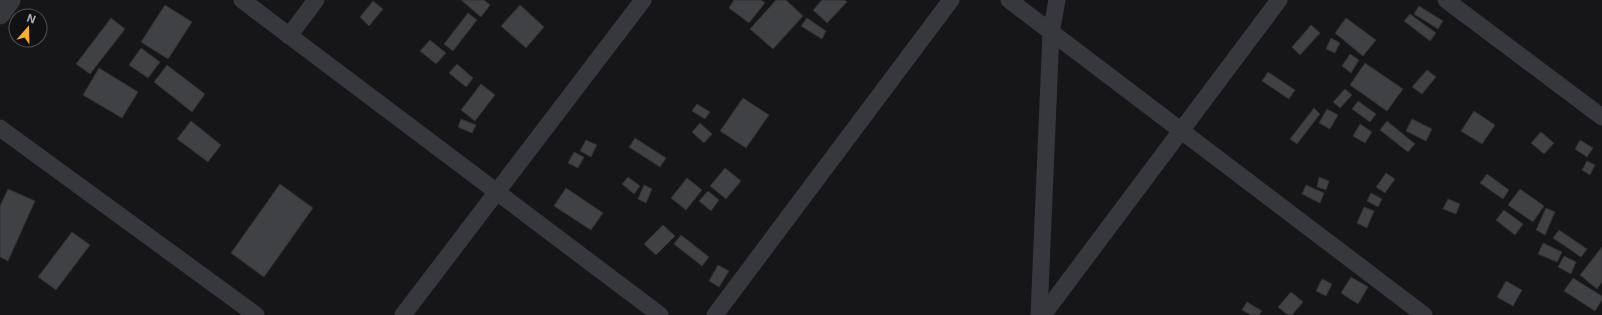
<svg xmlns="http://www.w3.org/2000/svg" width="1602" height="315" font-family="Inter,sans-serif">
	<style>
		.building { fill: #404145; stroke: #303034 }
		.lines { fill: none; stroke-linecap: round; stroke-linejoin: round }
		.minor { stroke: #37383e; stroke-width: 17 }
		.tertiary { stroke: #37383e; stroke-width: 21 }
	</style>
	<rect width="100%" height="100%" fill="#161618"/>
	<g class="building">
		<polygon points="461,0 484,0 490,5 481,17"/>
		<polygon points="734,0 761,0 765,3 749,23 729,8"/>
		<polygon points="776,0 786,0 803,16 773,49 750,29"/>
		<polygon points="822,0 845,0 847,2 827,23 813,10"/>
		<polygon points="373,1 383,9 369,26 360,17"/>
		<polygon points="165,5 192,22 168,59 141,42"/>
		<polygon points="520,5 544,27 526,48 501,26"/>
		<polygon points="1419,6 1443,21 1438,29 1414,14"/>
		<polygon points="468,13 477,20 453,51 444,44"/>
		<polygon points="1410,14 1436,33 1430,41 1404,21"/>
		<polygon points="111,18 125,29 90,74 76,64"/>
		<polygon points="807,18 826,31 822,39 801,26"/>
		<polygon points="1346,18 1376,40 1363,56 1335,33"/>
		<polygon points="1311,25 1320,33 1300,55 1292,47"/>
		<polygon points="1331,38 1340,43 1335,53 1326,49"/>
		<polygon points="430,40 446,53 436,64 420,51"/>
		<polygon points="141,48 160,62 148,78 129,65"/>
		<polygon points="1350,54 1359,60 1351,73 1342,66"/>
		<polygon points="1365,63 1403,89 1387,111 1350,85"/>
		<polygon points="457,64 473,78 466,87 449,73"/>
		<polygon points="167,65 205,94 192,112 154,82"/>
		<polygon points="99,68 138,92 122,118 83,95"/>
		<polygon points="1427,70 1436,77 1422,94 1412,87"/>
		<polygon points="1268,72 1295,90 1289,99 1262,81"/>
		<polygon points="481,84 495,95 475,121 461,110"/>
		<polygon points="1345,89 1352,95 1340,108 1333,102"/>
		<polygon points="743,98 769,115 746,148 720,131"/>
		<polygon points="1358,101 1376,114 1370,122 1352,109"/>
		<polygon points="697,104 710,112 705,119 692,111"/>
		<polygon points="1314,108 1320,114 1297,144 1290,139"/>
		<polygon points="1327,109 1338,115 1330,129 1319,123"/>
		<polygon points="1474,111 1495,125 1482,144 1461,131"/>
		<polygon points="461,119 476,125 472,133 458,127"/>
		<polygon points="1412,119 1432,129 1426,141 1406,131"/>
		<polygon points="191,121 221,145 208,162 177,139"/>
		<polygon points="1387,121 1415,144 1408,152 1380,130"/>
		<polygon points="700,123 712,134 704,143 692,132"/>
		<polygon points="1360,124 1372,132 1365,143 1353,136"/>
		<polygon points="1541,132 1554,143 1544,154 1531,143"/>
		<polygon points="635,138 666,158 660,167 629,147"/>
		<polygon points="586,140 597,145 591,157 580,151"/>
		<polygon points="1580,140 1593,148 1587,157 1575,149"/>
		<polygon points="574,152 584,157 578,168 568,163"/>
		<polygon points="1587,161 1595,165 1590,175 1582,170"/>
		<polygon points="725,168 741,181 726,199 710,186"/>
		<polygon points="1386,173 1395,179 1385,193 1376,187"/>
		<polygon points="1487,174 1509,190 1503,199 1480,183"/>
		<polygon points="628,177 640,186 634,194 622,184"/>
		<polygon points="1319,177 1329,181 1326,190 1317,187"/>
		<polygon points="687,178 702,190 686,210 671,198"/>
		<polygon points="280,184 313,208 264,277 231,253"/>
		<polygon points="644,185 652,189 646,203 638,199"/>
		<polygon points="1306,185 1324,193 1320,203 1302,194"/>
		<polygon points="566,188 603,213 591,230 554,206"/>
		<polygon points="8,189 35,201 8,261 0,257 0,206"/>
		<polygon points="1520,189 1544,206 1533,222 1508,205"/>
		<polygon points="708,191 719,200 711,211 699,201"/>
		<polygon points="1371,193 1382,199 1378,207 1367,201"/>
		<polygon points="1448,199 1460,204 1456,214 1443,209"/>
		<polygon points="1364,207 1374,211 1367,228 1357,223"/>
		<polygon points="1546,208 1555,212 1545,235 1536,230"/>
		<polygon points="1504,210 1523,224 1515,235 1496,220"/>
		<polygon points="663,225 675,236 656,255 644,244"/>
		<polygon points="1559,230 1587,249 1581,257 1553,238"/>
		<polygon points="72,232 90,245 56,290 38,277"/>
		<polygon points="681,235 709,257 702,266 674,244"/>
		<polygon points="1543,243 1562,252 1557,262 1538,254"/>
		<polygon points="1602,247 1602,282 1597,289 1580,275"/>
		<polygon points="1564,256 1576,262 1571,274 1558,267"/>
		<polygon points="718,265 729,271 719,287 709,281"/>
		<polygon points="1351,277 1368,287 1358,304 1341,293"/>
		<polygon points="1573,278 1602,296 1602,300 1595,311 1564,291"/>
		<polygon points="1322,279 1332,284 1326,296 1316,291"/>
		<polygon points="1506,281 1522,290 1513,306 1497,297"/>
		<polygon points="1291,292 1303,302 1292,315 1288,315 1278,307"/>
		<polygon points="1247,302 1262,311 1259,315 1251,315 1242,310"/>
	</g>
	<g class="lines">
		<g class="minor">
			<polyline points="242,0 660,315"/>
			<polyline points="1009,0 1424,315"/>
			<polyline points="1446,0 1602,117"/>
			<polyline points="289,36 316,0"/>
			<polyline points="0,128 256,315"/>
			<polyline points="403,315 643,0"/>
			<polyline points="715,315 951,0"/>
			<polyline points="1039,315 1051,33 1057,0"/>
			<polyline points="1043,315 1279,0"/>
		</g>
		<polyline class="tertiary" points="0,14 10,0"/>
	</g>
	<g transform="translate(28 28) rotate(20)"><circle r="19" fill="#111113" stroke="#4d5055"/>
	<path d="M0-3L7 15L0 10L-7 15Z" fill="#f9ae2e"/>
	<text y="-6" font-size="11" font-weight="bold" text-anchor="middle" fill="#a8aeb9">N</text>
	</g>
</svg>
